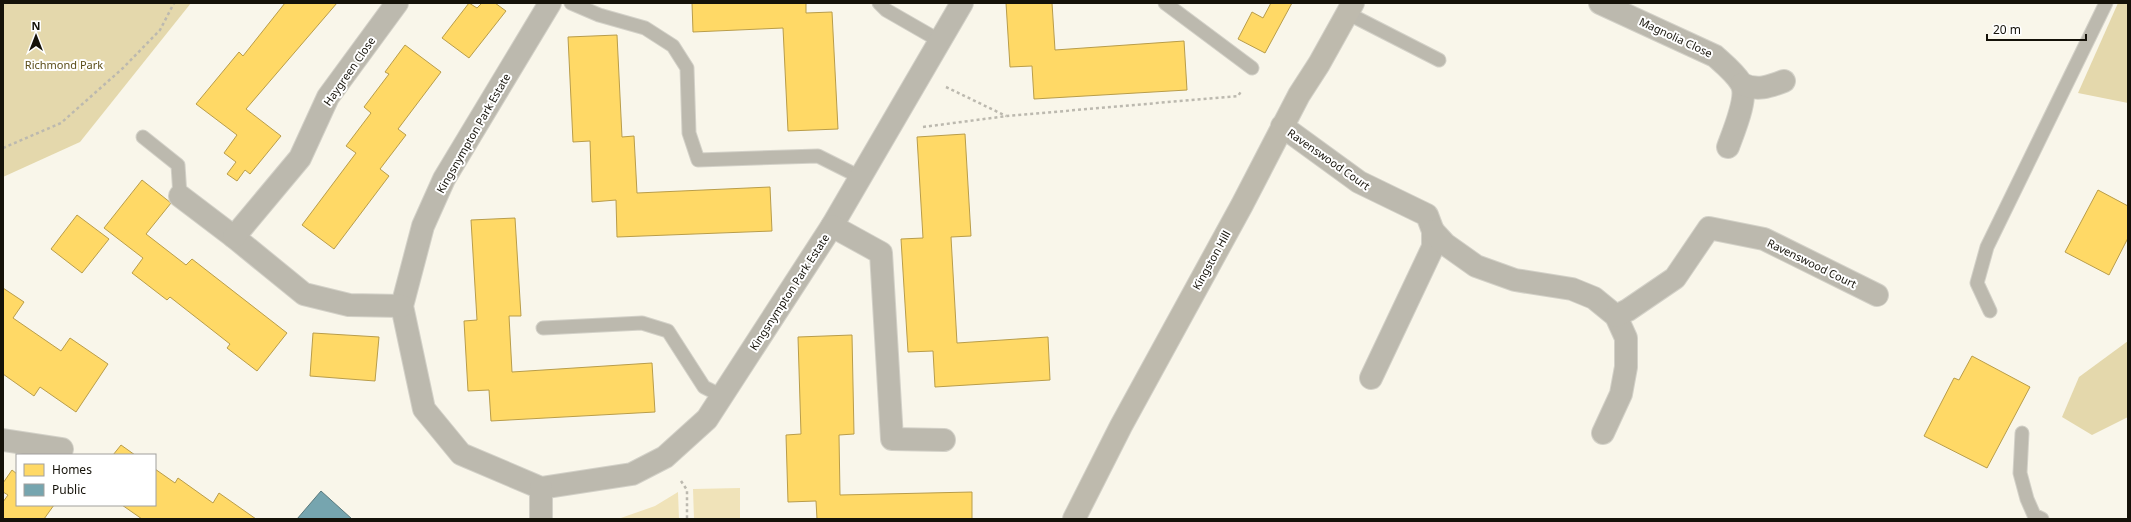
<svg xmlns="http://www.w3.org/2000/svg" width="2131" height="522" font-family="'Noto Sans',sans-serif">
	<style>
		.green { fill: #f0e3b9 }
		.forest { fill: #e4d8ac }
		.homes { fill: #ffd966; stroke: #b99d4a }
		.public { fill: #76a5af; stroke: #59797d }
		.lines { fill: none; stroke-linecap: round; stroke-linejoin: round }
		.lane-casing { stroke: #d3d1c8; stroke-width: 15 }
		.street-casing { stroke: #d3d1c8; stroke-width: 24 }
		.primary-casing { stroke: #d3d1c8; stroke-width: 24 }
		.path { stroke: #bcb9af; stroke-width: 2.5; stroke-dasharray: 3 3; stroke-linecap: butt }
		.lane { stroke: #bcb9ae; stroke-width: 13 }
		.street { stroke: #bcb9ae; stroke-width: 22 }
		.primary { stroke: #bebaad; stroke-width: 22 }
		.labels { text-anchor: middle; dominant-baseline: central; stroke-width: 4; stroke-linejoin: round; paint-order: stroke }
		.street-label { font-size: 11px; fill: #151209; stroke: #fff }
		.park-label { font-size: 11px; fill: #5b4d18; stroke: #fff }
	</style>
	<rect width="100%" height="100%" fill="#f9f6ea"/>
	<g class="green">
		<polygon points="740,488 740,519 694,519 693,489"/>
		<polygon points="678,492 679,519 618,519 655,506"/>
	</g>
	<g class="forest">
		<polygon points="3,3 191,3 80,142 3,177"/>
		<polygon points="2118,3 2128,3 2128,103 2078,93"/>
		<polygon points="2128,341 2128,417 2092,435 2062,417 2079,377"/>
	</g>
	<g class="homes">
		<polygon points="285,3 337,3 246,109 281,136 250,174 245,170 237,181 227,174 236,162 224,153 237,135 196,104 239,52 243,56"/>
		<polygon points="469,3 477,8 482,3 495,3 506,11 469,58 442,38"/>
		<polygon points="692,3 806,3 806,13 832,12 838,129 788,131 783,28 693,32"/>
		<polygon points="1006,3 1052,3 1055,50 1184,41 1187,90 1034,99 1032,66 1010,67"/>
		<polygon points="1271,3 1292,3 1265,53 1238,39 1252,12 1263,18"/>
		<polygon points="617,35 622,137 634,136 637,193 770,187 772,231 617,237 616,200 592,202 590,141 573,142 568,37"/>
		<polygon points="405,45 441,72 398,129 406,135 380,169 389,176 334,249 302,225 356,153 346,146 371,113 364,107 389,74 385,72"/>
		<polygon points="965,134 971,236 951,237 957,343 1048,337 1050,380 935,387 933,351 908,352 901,239 923,238 917,137"/>
		<polygon points="142,180 171,203 146,234 186,265 192,259 287,333 257,371 227,348 230,344 170,297 167,300 132,273 143,258 104,228"/>
		<polygon points="2098,190 2128,206 2128,238 2109,275 2065,252"/>
		<polygon points="77,215 109,239 82,273 51,249"/>
		<polygon points="515,218 521,316 509,316 512,372 652,363 655,412 491,421 489,390 468,391 464,321 477,320 471,220"/>
		<polygon points="3,288 24,302 13,318 61,351 70,338 108,364 76,412 40,387 34,396 3,374"/>
		<polygon points="313,333 379,337 375,381 310,376"/>
		<polygon points="852,335 854,434 839,435 840,495 972,492 972,519 817,519 816,501 788,502 786,435 801,434 798,337"/>
		<polygon points="1972,356 2030,387 1987,468 1924,436 1954,378 1959,380"/>
		<polygon points="121,445 135,455 113,455"/>
		<polygon points="155,469 175,483 178,478 213,503 219,493 256,519 142,519 122,505 155,505"/>
		<polygon points="12,470 17,474 17,505 54,505 44,519 3,519 3,502 8,495 3,492 3,483"/>
	</g>
	<polygon class="public" points="321,491 352,519 297,519"/>
	<g class="lines">
		<defs>
			<g id="lane">
				<polyline points="571,3 599,15 645,28 673,46 687,68 689,133 698,160 818,156 860,177"/>
				<polyline points="879,3 886,10 940,41"/>
				<polyline points="1165,3 1252,68"/>
				<polyline points="1347,13 1439,60"/>
				<polyline points="143,137 178,165 180,196"/>
				<polyline points="1990,311 1977,283 1987,247 2106,3"/>
				<polyline points="543,328 642,323 668,331 704,387 722,396"/>
				<polyline points="2022,433 2020,473 2027,499 2034,515 2042,519"/>
			</g>
			<g id="street">
				<polyline points="550,3 444,179 423,226 402,306 424,409 461,454 541,488 632,474 665,457 707,419 832,226 962,3"/>
				<path d="M1600 3 1715 56C1724 64 1735 73 1741 83 1749 96 1733 133 1728 147"/>
				<path d="M1742 84C1757 91 1769 87 1784 81"/>
				<polyline points="1282,126 1359,182 1427,215 1433,231 1433,247 1371,378"/>
				<polyline points="180,196 234,237 304,294 349,305 402,306"/>
				<polyline points="832,226 881,253 892,439 944,440"/>
				<polyline points="1433,231 1445,244 1476,266 1515,280 1572,289 1594,298 1616,316 1626,338 1626,367 1621,394 1603,433"/>
				<polyline points="234,237 300,158 328,97 397,3"/>
				<polyline points="1616,316 1628,310 1675,278 1709,228 1764,239 1877,295"/>
				<polyline points="3,440 62,449"/>
				<polyline points="541,519 541,488"/>
			</g>
			<polyline id="primary" points="1074,519 1121,426 1242,205 1299,95 1319,64 1353,3"/>
		</defs>
		<use href="#lane" class="lane-casing"/>
		<use href="#street" class="street-casing"/>
		<use href="#primary" class="primary-casing"/>
		<g class="path">
			<polyline points="946,87 1006,116"/>
			<polyline points="923,127 1007,116 1238,96 1242,90"/>
			<polyline points="3,148 61,123 123,68 160,30 174,3"/>
			<polyline points="681,481 687,490 687,519"/>
		</g>
		<use href="#lane" class="lane"/>
		<use href="#street" class="street"/>
		<use href="#primary" class="primary"/>
	</g>
	<g class="labels">
		<g class="street-label">
			<text transform="translate(1676 37) rotate(25)">Magnolia Close</text>
			<text transform="translate(349 71) rotate(-55)">Haygreen Close</text>
			<text transform="translate(473 133) rotate(-60)">Kingsnympton Park Estate</text>
			<text transform="translate(1329 159) rotate(35)">Ravenswood Court</text>
			<text transform="translate(1211 260) rotate(-61)">Kingston Hill</text>
			<text transform="translate(1812 263) rotate(26)">Ravenswood Court</text>
			<text transform="translate(789 292) rotate(-57)">Kingsnympton Park Estate</text>
		</g>
		<g class="park-label">
			<text x="64" y="64">Richmond Park</text>
		</g>
	</g>
	<rect width="2131" height="522" fill="none" stroke="#151209" stroke-width="8"/>
	<rect x="16" y="454" width="140" height="52" fill="#ffffff" stroke="#a1a09d"/>
	<rect x="24" y="464" width="20" height="12" fill="#ffd966" stroke="#a1a09d"/>
	<text x="52" y="474" font-size="12" fill="#151209">Homes</text>
	<rect x="24" y="484" width="20" height="12" fill="#76a5af" stroke="#a1a09d"/>
	<text x="52" y="494" font-size="12" fill="#151209">Public</text>
	<g transform="translate(36 36)" stroke="#ffffff" stroke-width="3" paint-order="stroke">
	<path d="M0-3L7 15L0 10L-7 15Z" fill="#151209"/>
	<text y="-6" font-size="11" font-weight="bold" text-anchor="middle" fill="#151209">N</text>
	</g>
	<path d="M1987 34v6h99v-6" fill="none" stroke="#151209" stroke-width="2"/>
	<text x="1993" y="34" font-size="12" fill="#151209" stroke="#ffffff" stroke-width="3" paint-order="stroke">20 m</text>
</svg>
